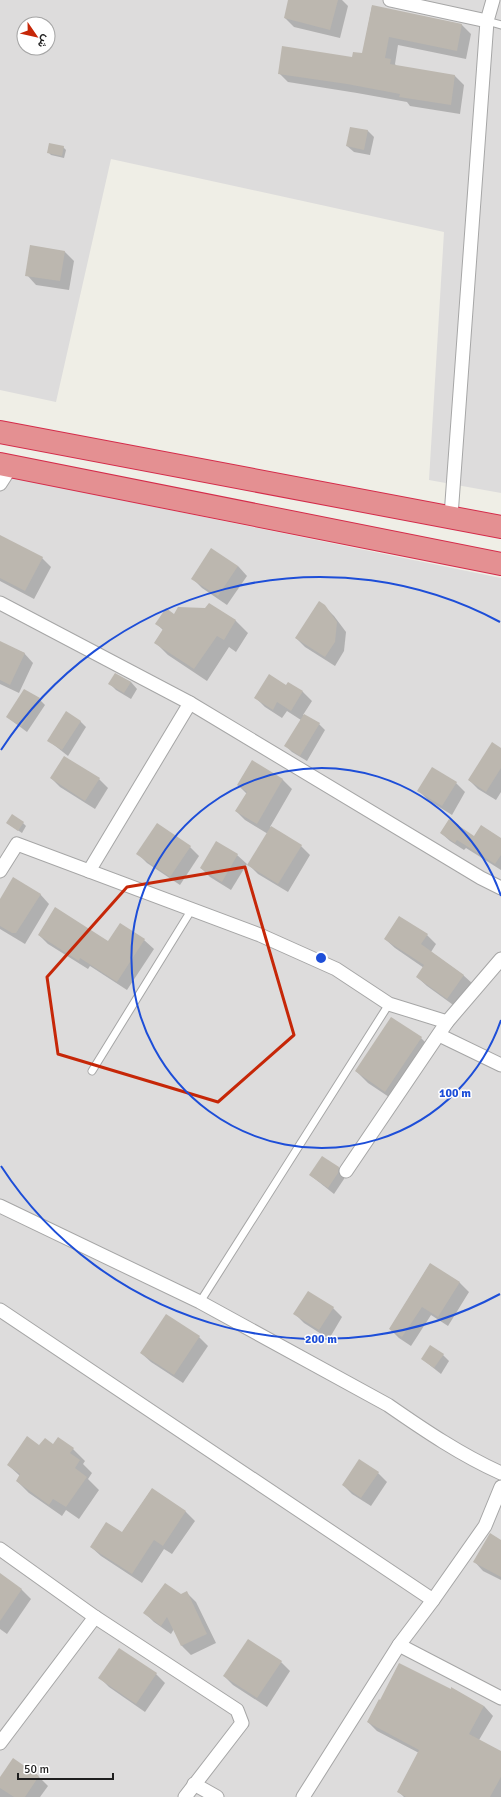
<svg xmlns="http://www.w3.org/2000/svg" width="501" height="1797" font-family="Signika,Vazirmatn,sans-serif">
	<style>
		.residential { fill: #dddcdc; fill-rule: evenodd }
		.shadow { fill: #0003 }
		.building { fill: #bcb7af }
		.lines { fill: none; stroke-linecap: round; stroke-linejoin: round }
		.lane-casing { stroke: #a6a6a6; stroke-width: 9 }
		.street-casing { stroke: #a6a6a6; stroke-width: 15 }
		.highway-casing { stroke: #d42c4a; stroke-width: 24 }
		.lane { stroke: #fff; stroke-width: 7 }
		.street { stroke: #fff; stroke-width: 13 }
		.highway { stroke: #e49092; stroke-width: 22 }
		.marked { fill: none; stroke: #c62708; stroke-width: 3; stroke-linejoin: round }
		.ring { fill: none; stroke: #1d4ed8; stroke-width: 2 }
		.centre { fill: #1d4ed8; stroke: #fff; stroke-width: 2 }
		.ring-label { font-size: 12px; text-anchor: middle; font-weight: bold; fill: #1d4ed8; stroke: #fff; stroke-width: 3; stroke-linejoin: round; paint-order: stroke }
	</style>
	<rect width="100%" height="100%" fill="#efeee6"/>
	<g class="residential">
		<path d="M0 0H501V493L429 480 444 232 111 159 56 402 0 390ZM24 24H48V48H24Z"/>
		<polygon points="0,475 501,578 501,1797 0,1797"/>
	</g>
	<g class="shadow">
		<polygon points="289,0 342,0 348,6 340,38 294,27 285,18"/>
		<polygon points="372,6 462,25 471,34 466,59 398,45 395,64 397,67 455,76 464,85 460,114 410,106 407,102 357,93 288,82 279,73 353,58 363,54"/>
		<polygon points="351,128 368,131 374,137 370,155 354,152 347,146"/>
		<polygon points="63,147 66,150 64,158 51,155 48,152"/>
		<polygon points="31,247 65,252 74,261 69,290 36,285 27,275"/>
		<polygon points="0,540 42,558 51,567 34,599 0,581"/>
		<polygon points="238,566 247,576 227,605 202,588 193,579"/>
		<polygon points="209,605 236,621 248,633 236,652 229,647 207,681 168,655 156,643 164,631 157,624 174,615 206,609"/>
		<polygon points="324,606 334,616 346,632 344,651 335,666 305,647 296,638"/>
		<polygon points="0,642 24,653 33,663 19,693 0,684"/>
		<polygon points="115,674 131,682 137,689 131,699 116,690 110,684"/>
		<polygon points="288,683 303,692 312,701 303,715 319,724 325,730 307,761 292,752 286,746 301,720 287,711 282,718 265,707 256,698 286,686"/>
		<polygon points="39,699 45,705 27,732 7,717"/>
		<polygon points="80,721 86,727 68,756 49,741"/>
		<polygon points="501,749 501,792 496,800 478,789 469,780"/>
		<polygon points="252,762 283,780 292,789 270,827 301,846 310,855 288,892 258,874 249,865 268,834 245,820 236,811 247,794 238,785"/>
		<polygon points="51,778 99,779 108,788 95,809 60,787"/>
		<polygon points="456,783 465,792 452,815 428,800 419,791"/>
		<polygon points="7,823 23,823 26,826 22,833"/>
		<polygon points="441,833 501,839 501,870 466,848 464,850 450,841"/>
		<polygon points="190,847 199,856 180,885 147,863 138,854"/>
		<polygon points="237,855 247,864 231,890 210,877 201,868"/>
		<polygon points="40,894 49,904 25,944 0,929 0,900"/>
		<polygon points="39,935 108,942 144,940 154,949 127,990 90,966 88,969 48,944"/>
		<polygon points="427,935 436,944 431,952 463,975 473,984 456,1007 427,986 417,977 424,968 395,948 385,939"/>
		<polygon points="421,1038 433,1050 398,1103 368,1083 356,1071"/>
		<polygon points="338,1168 345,1174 344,1179 334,1194 310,1175"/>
		<polygon points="430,1264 460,1283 469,1292 448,1326 431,1315 411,1346 399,1338 390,1329"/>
		<polygon points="333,1308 342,1317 329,1339 304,1323 295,1314"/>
		<polygon points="199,1337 208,1346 183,1383 151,1362 141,1353"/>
		<polygon points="443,1355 449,1361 441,1374 422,1359"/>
		<polygon points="53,1445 73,1449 85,1461 83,1464 92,1473 88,1479 99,1490 79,1519 66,1510 62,1516 29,1493 17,1481 20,1476 8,1465"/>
		<polygon points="378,1473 387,1482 371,1506 352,1494 343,1485"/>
		<polygon points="152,1489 186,1512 195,1521 172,1554 164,1549 142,1583 101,1556 91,1547 122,1533"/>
		<polygon points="501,1541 501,1580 483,1571 474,1561"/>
		<polygon points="0,1574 22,1590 31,1599 7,1634 0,1629"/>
		<polygon points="187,1593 196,1602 216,1643 191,1655 182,1646 174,1629 171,1634 154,1622 145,1613"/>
		<polygon points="281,1662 290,1671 267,1707 233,1685 224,1676"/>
		<polygon points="156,1674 165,1683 145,1712 109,1687 100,1678"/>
		<polygon points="484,1706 493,1716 479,1740 501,1752 501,1797 404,1797 399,1792 419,1753 377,1731 368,1722"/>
		<polygon points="13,1760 39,1777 48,1786 40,1797 0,1797 0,1779"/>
	</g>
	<g class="building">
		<polygon points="288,0 338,0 330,30 284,18"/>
		<polygon points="372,5 462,24 457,51 389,37 385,58 391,59 390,64 455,75 451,105 399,97 400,94 347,84 278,74 282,46 352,57 353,52 362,53"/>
		<polygon points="350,127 368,130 364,150 346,146"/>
		<polygon points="49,143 64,146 62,156 47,153"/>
		<polygon points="30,245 65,251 60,281 25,276"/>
		<polygon points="0,535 43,557 25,591 0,578"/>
		<polygon points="211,548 238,566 218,596 191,579"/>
		<polygon points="319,601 325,605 337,622 335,642 325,657 295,638"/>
		<polygon points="209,603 236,620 224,640 217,636 194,669 154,643 163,629 155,624 166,608 174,614 178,607 205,608"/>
		<polygon points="0,641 25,653 10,685 0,680"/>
		<polygon points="115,673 131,682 124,693 108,684"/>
		<polygon points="269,674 286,685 288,682 303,691 291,711 277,702 273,710 254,698"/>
		<polygon points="24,689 40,698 21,727 6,717"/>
		<polygon points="66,711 81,721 62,750 47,741"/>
		<polygon points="304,714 320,723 300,756 284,746"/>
		<polygon points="492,742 501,748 501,768 486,792 468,780"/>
		<polygon points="64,756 100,778 85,801 50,778"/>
		<polygon points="252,760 283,779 257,824 235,811 247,792 237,785"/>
		<polygon points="432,767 457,782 442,806 417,791"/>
		<polygon points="12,814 24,822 18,831 6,823"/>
		<polygon points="449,819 474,836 481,825 501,838 501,855 495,864 457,840 455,843 440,833"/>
		<polygon points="157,823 191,846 170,877 136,854"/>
		<polygon points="271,826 302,845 278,884 247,865"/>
		<polygon points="216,841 238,854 222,882 200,868"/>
		<polygon points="13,877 41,894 16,933 12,933 0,926 0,899"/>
		<polygon points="55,907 108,941 120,923 145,939 117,982 80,958 79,961 38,935"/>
		<polygon points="399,916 428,934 421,944 464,975 447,999 416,977 424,965 384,939"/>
		<polygon points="391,1017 422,1037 385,1092 355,1071"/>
		<polygon points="322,1156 339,1167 338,1173 328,1188 309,1175"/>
		<polygon points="430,1263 460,1282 438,1317 422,1307 402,1337 389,1329"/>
		<polygon points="308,1291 334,1307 319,1330 293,1314"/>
		<polygon points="166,1314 200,1336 174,1375 140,1353"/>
		<polygon points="430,1345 444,1354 434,1368 421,1359"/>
		<polygon points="27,1436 39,1445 45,1438 53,1444 58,1437 74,1448 70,1453 80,1460 75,1468 87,1477 66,1507 53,1499 49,1505 16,1481 20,1474 7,1465"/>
		<polygon points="359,1459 379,1472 361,1498 342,1485"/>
		<polygon points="152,1488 186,1511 163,1546 154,1540 132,1574 90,1547 106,1522 122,1532"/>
		<polygon points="490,1533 501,1540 501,1577 473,1562"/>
		<polygon points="0,1573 22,1589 0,1621"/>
		<polygon points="165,1583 181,1594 187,1591 207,1634 181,1646 167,1617 161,1626 143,1613"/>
		<polygon points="248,1639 282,1661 257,1698 223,1676"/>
		<polygon points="119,1648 157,1673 136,1704 98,1678"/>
		<polygon points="399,1663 451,1689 451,1687 484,1706 469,1734 501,1751 501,1777 490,1797 406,1797 397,1792 419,1750 367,1722 379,1699 380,1700"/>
		<polygon points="13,1758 39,1776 25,1797 14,1797 0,1788 0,1777"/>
	</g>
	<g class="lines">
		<defs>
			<g id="lane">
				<polyline points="487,21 501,25"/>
				<polyline points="92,1071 192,909"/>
				<polyline points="200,1302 389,1004"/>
			</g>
			<g id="street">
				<polyline points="390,0 487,21"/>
				<polyline points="0,484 11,467"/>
				<polyline points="451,516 487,21 493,0"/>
				<polyline points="0,603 190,703 481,878 501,888"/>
				<polyline points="0,871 17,844 260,935 336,969 389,1004 447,1022"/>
				<polyline points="89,871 190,703"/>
				<polyline points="439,1035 501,1065"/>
				<polyline points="346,1171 447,1022 501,959"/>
				<path d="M0 1206 200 1302 388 1405C424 1430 461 1455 501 1473"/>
				<polyline points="0,1310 433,1600"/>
				<polyline points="0,1549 95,1617 237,1710 242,1723 185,1797"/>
				<polyline points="399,1645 501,1698"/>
				<polyline points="0,1743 95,1617"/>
				<polyline points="194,1784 217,1797"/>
				<polyline points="303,1797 399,1645 433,1600 485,1526 501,1487"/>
			</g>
			<g id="highway">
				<polyline points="0,432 501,527"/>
				<polyline points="0,464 501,564"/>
			</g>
		</defs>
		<use href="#lane" class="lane-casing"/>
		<use href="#street" class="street-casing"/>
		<use href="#highway" class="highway-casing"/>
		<use href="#lane" class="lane"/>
		<use href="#street" class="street"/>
		<use href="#highway" class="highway"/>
	</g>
	<path class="marked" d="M245 867 294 1035 218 1102 58 1054 47 977 127 887Z"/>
	<g class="ring">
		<path d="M501 1020A190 190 0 1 1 501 896"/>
		<path d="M500 1294A381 381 0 0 1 1 1166M1 750A381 381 0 0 1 500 622"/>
	</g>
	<circle cx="321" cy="958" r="6" class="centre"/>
	<g class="ring-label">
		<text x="455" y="1097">100 m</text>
		<text x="321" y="1343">200 m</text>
	</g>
	<g transform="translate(36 36) rotate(124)"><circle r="19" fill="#ffffff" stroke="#a5a5a5"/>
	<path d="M0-3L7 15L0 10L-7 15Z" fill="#c62708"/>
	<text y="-6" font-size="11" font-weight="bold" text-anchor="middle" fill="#1f1f1f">ش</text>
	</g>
	<path d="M18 1773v6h95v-6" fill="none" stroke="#1f1f1f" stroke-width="2"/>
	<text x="24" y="1773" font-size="12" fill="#1f1f1f" stroke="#ffffff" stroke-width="3" paint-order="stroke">50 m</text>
</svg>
